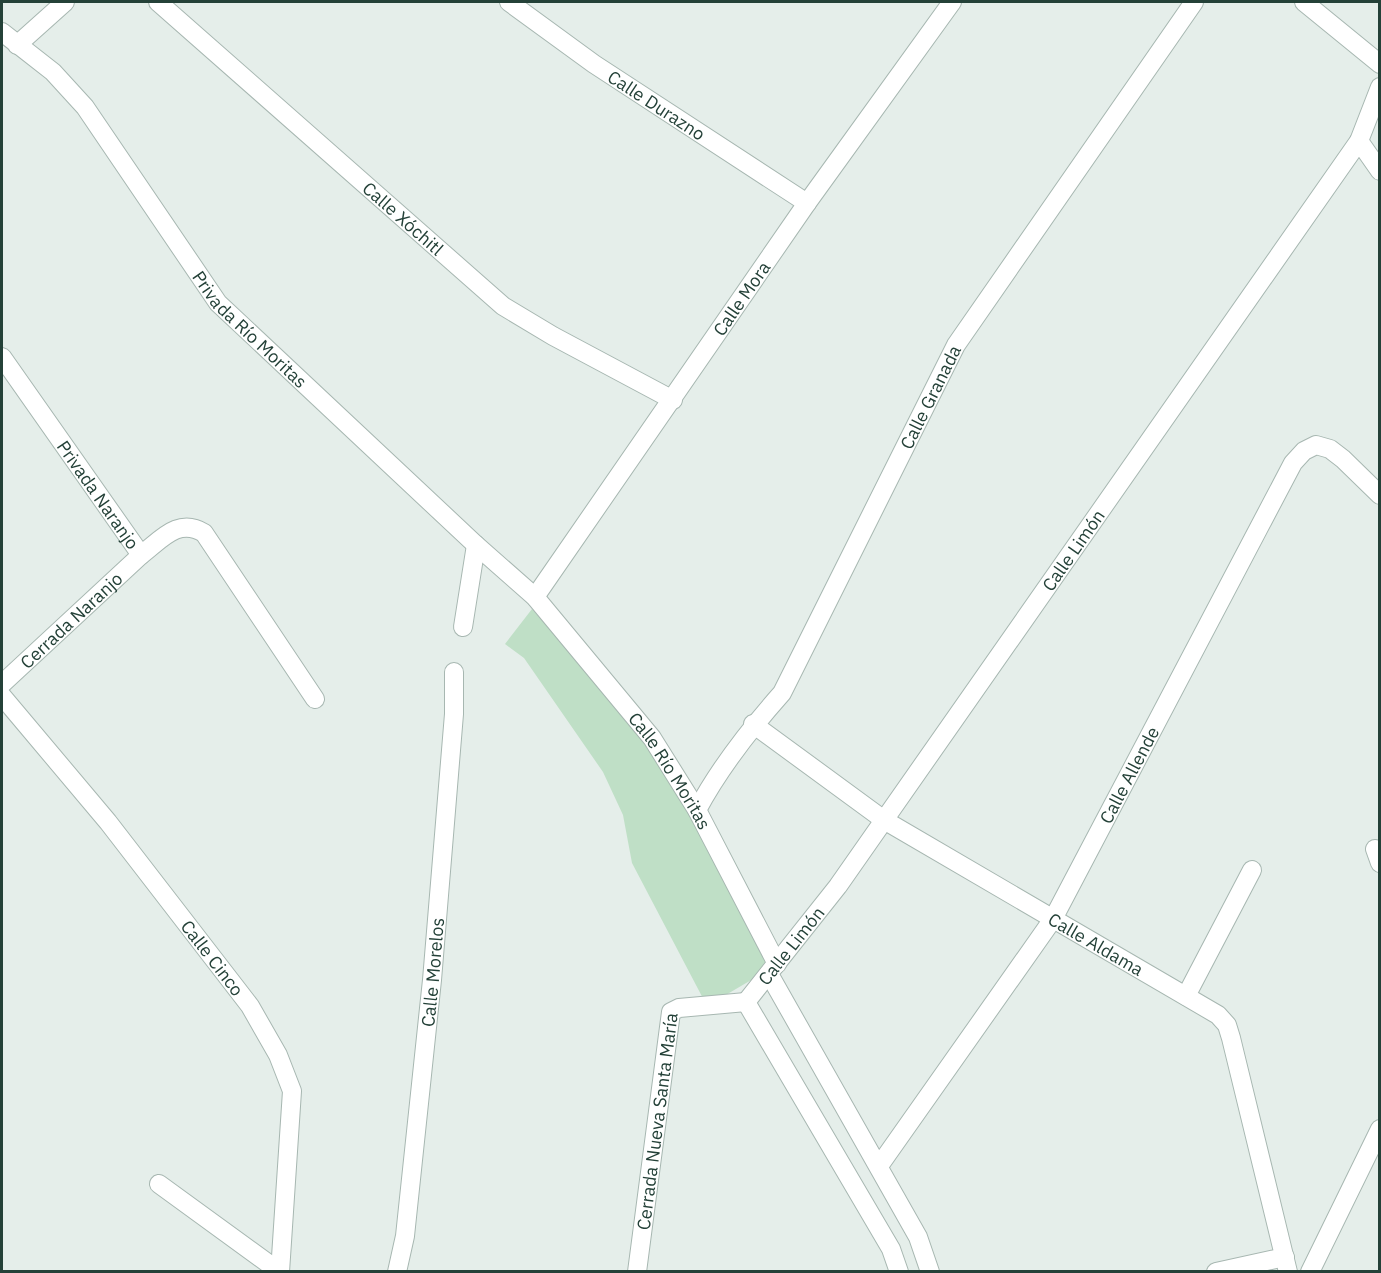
<svg xmlns="http://www.w3.org/2000/svg" width="1381" height="1273" font-family="'IBM Plex Sans',sans-serif">
	<style>
		.green { fill: #bfdfc6 }
		.lines { fill: none; stroke-linecap: round; stroke-linejoin: round }
		.pedestrian-casing { stroke: #a7b7b1; stroke-width: 20 }
		.minor-casing { stroke: #a7b7b1; stroke-width: 20 }
		.tertiary-casing { stroke: #a7b7b1; stroke-width: 20 }
		.pedestrian { stroke: #fff; stroke-width: 18 }
		.minor { stroke: #fff; stroke-width: 18 }
		.tertiary { stroke: #fff; stroke-width: 18 }
		.labels { text-anchor: middle; dominant-baseline: central; stroke-width: 4.5; stroke-linejoin: round; paint-order: stroke }
		.street-label { font-size: 18px; fill: #244138; stroke: #f6faf8 }
	</style>
	<rect width="100%" height="100%" fill="#e5eeea"/>
	<polygon class="green" points="532,609 649,741 775,966 707,1006 632,863 623,815 603,772 524,658 505,644"/>
	<g class="lines">
		<defs>
			<polyline id="pedestrian" points="1216,1272 1285,1257"/>
			<g id="minor">
				<path id="s1" d="M158 2 503 306 553 336 673 400"/>
				<path id="s2" d="M509 2 594 64 807 203"/>
				<polyline points="1304,2 1380,64"/>
				<path id="s3" d="M2 32 53 72 85 107 218 303 476 545 535 597 652 738 697 810 777 964"/>
				<polyline points="17,45 65,2"/>
				<polyline points="1359,141 1380,171"/>
				<path id="s4" d="M2 357 141 555C161 540 178 517 204 533L315 699"/>
				<path id="s5" d="M535 597 807 203 952 2"/>
				<polyline points="463,627 476,545"/>
				<path id="s6" d="M2 684 141 555"/>
				<path id="s7" d="M753 724 884 820 1218 1015 1227 1025 1231 1038 1288 1272"/>
				<path id="s8" d="M697 810C720 767 750 729 782 693L956 345 1194 2"/>
				<polyline points="1375,849 1380,863"/>
				<polyline points="769,974 918,1237 930,1272"/>
				<polyline points="1186,996 1252,870"/>
				<path id="s9" d="M746 1002 838 886 1359 141 1380 87"/>
				<polyline points="746,1002 891,1249 899,1272"/>
				<path id="s10" d="M879 1166 1053 919 1293 463 1304 451 1316 445 1330 449 1343 459 1380 495"/>
				<polyline points="159,1184 280,1272"/>
				<path id="s11" d="M397 1272 405 1236 432 980 454 714V672"/>
				<path id="s12" d="M637 1272 671 1012 679 1008 746 1002"/>
				<polyline points="1310,1272 1380,1129"/>
			</g>
			<g id="tertiary">
				<path id="s13" d="M2 696 108 822 250 1006 278 1055 292 1091 280 1272"/>
			</g>
		</defs>
		<use href="#pedestrian" class="pedestrian-casing"/>
		<use href="#minor" class="minor-casing"/>
		<use href="#tertiary" class="tertiary-casing"/>
		<use href="#pedestrian" class="pedestrian"/>
		<use href="#minor" class="minor"/>
		<use href="#tertiary" class="tertiary"/>
	</g>
	<g class="labels">
		<g class="street-label">
			<text stroke="none"><textPath href="#s2" startOffset="180">Calle Durazno</textPath></text>
			<text stroke="none"><textPath href="#s1" startOffset="327">Calle Xóchitl</textPath></text>
			<text stroke="none"><textPath href="#s5" startOffset="363">Calle Mora</textPath></text>
			<text stroke="none"><textPath href="#s3" startOffset="390">Privada Río Moritas</textPath></text>
			<text stroke="none"><textPath href="#s8" startOffset="476">Calle Granada</textPath></text>
			<text stroke="none"><textPath href="#s4" startOffset="168">Privada Naranjo</textPath></text>
			<text stroke="none"><textPath href="#s9" startOffset="558">Calle Limón</textPath></text>
			<text stroke="none"><textPath href="#s6" startOffset="94">Cerrada Naranjo</textPath></text>
			<text stroke="none"><textPath href="#s3" startOffset="1002">Calle Río Moritas</textPath></text>
			<text stroke="none"><textPath href="#s10" startOffset="465">Calle Allende</textPath></text>
			<text stroke="none"><textPath href="#s7" startOffset="408">Calle Aldama</textPath></text>
			<text stroke="none"><textPath href="#s9" startOffset="72">Calle Limón</textPath></text>
			<text stroke="none"><textPath href="#s13" startOffset="336">Calle Cinco</textPath></text>
			<text stroke="none"><textPath href="#s11" startOffset="302">Calle Morelos</textPath></text>
			<text stroke="none"><textPath href="#s12" startOffset="152">Cerrada Nueva Santa María</textPath></text>
		</g>
	</g>
	<rect width="1381" height="1273" fill="none" stroke="#244138" stroke-width="6"/>
</svg>
